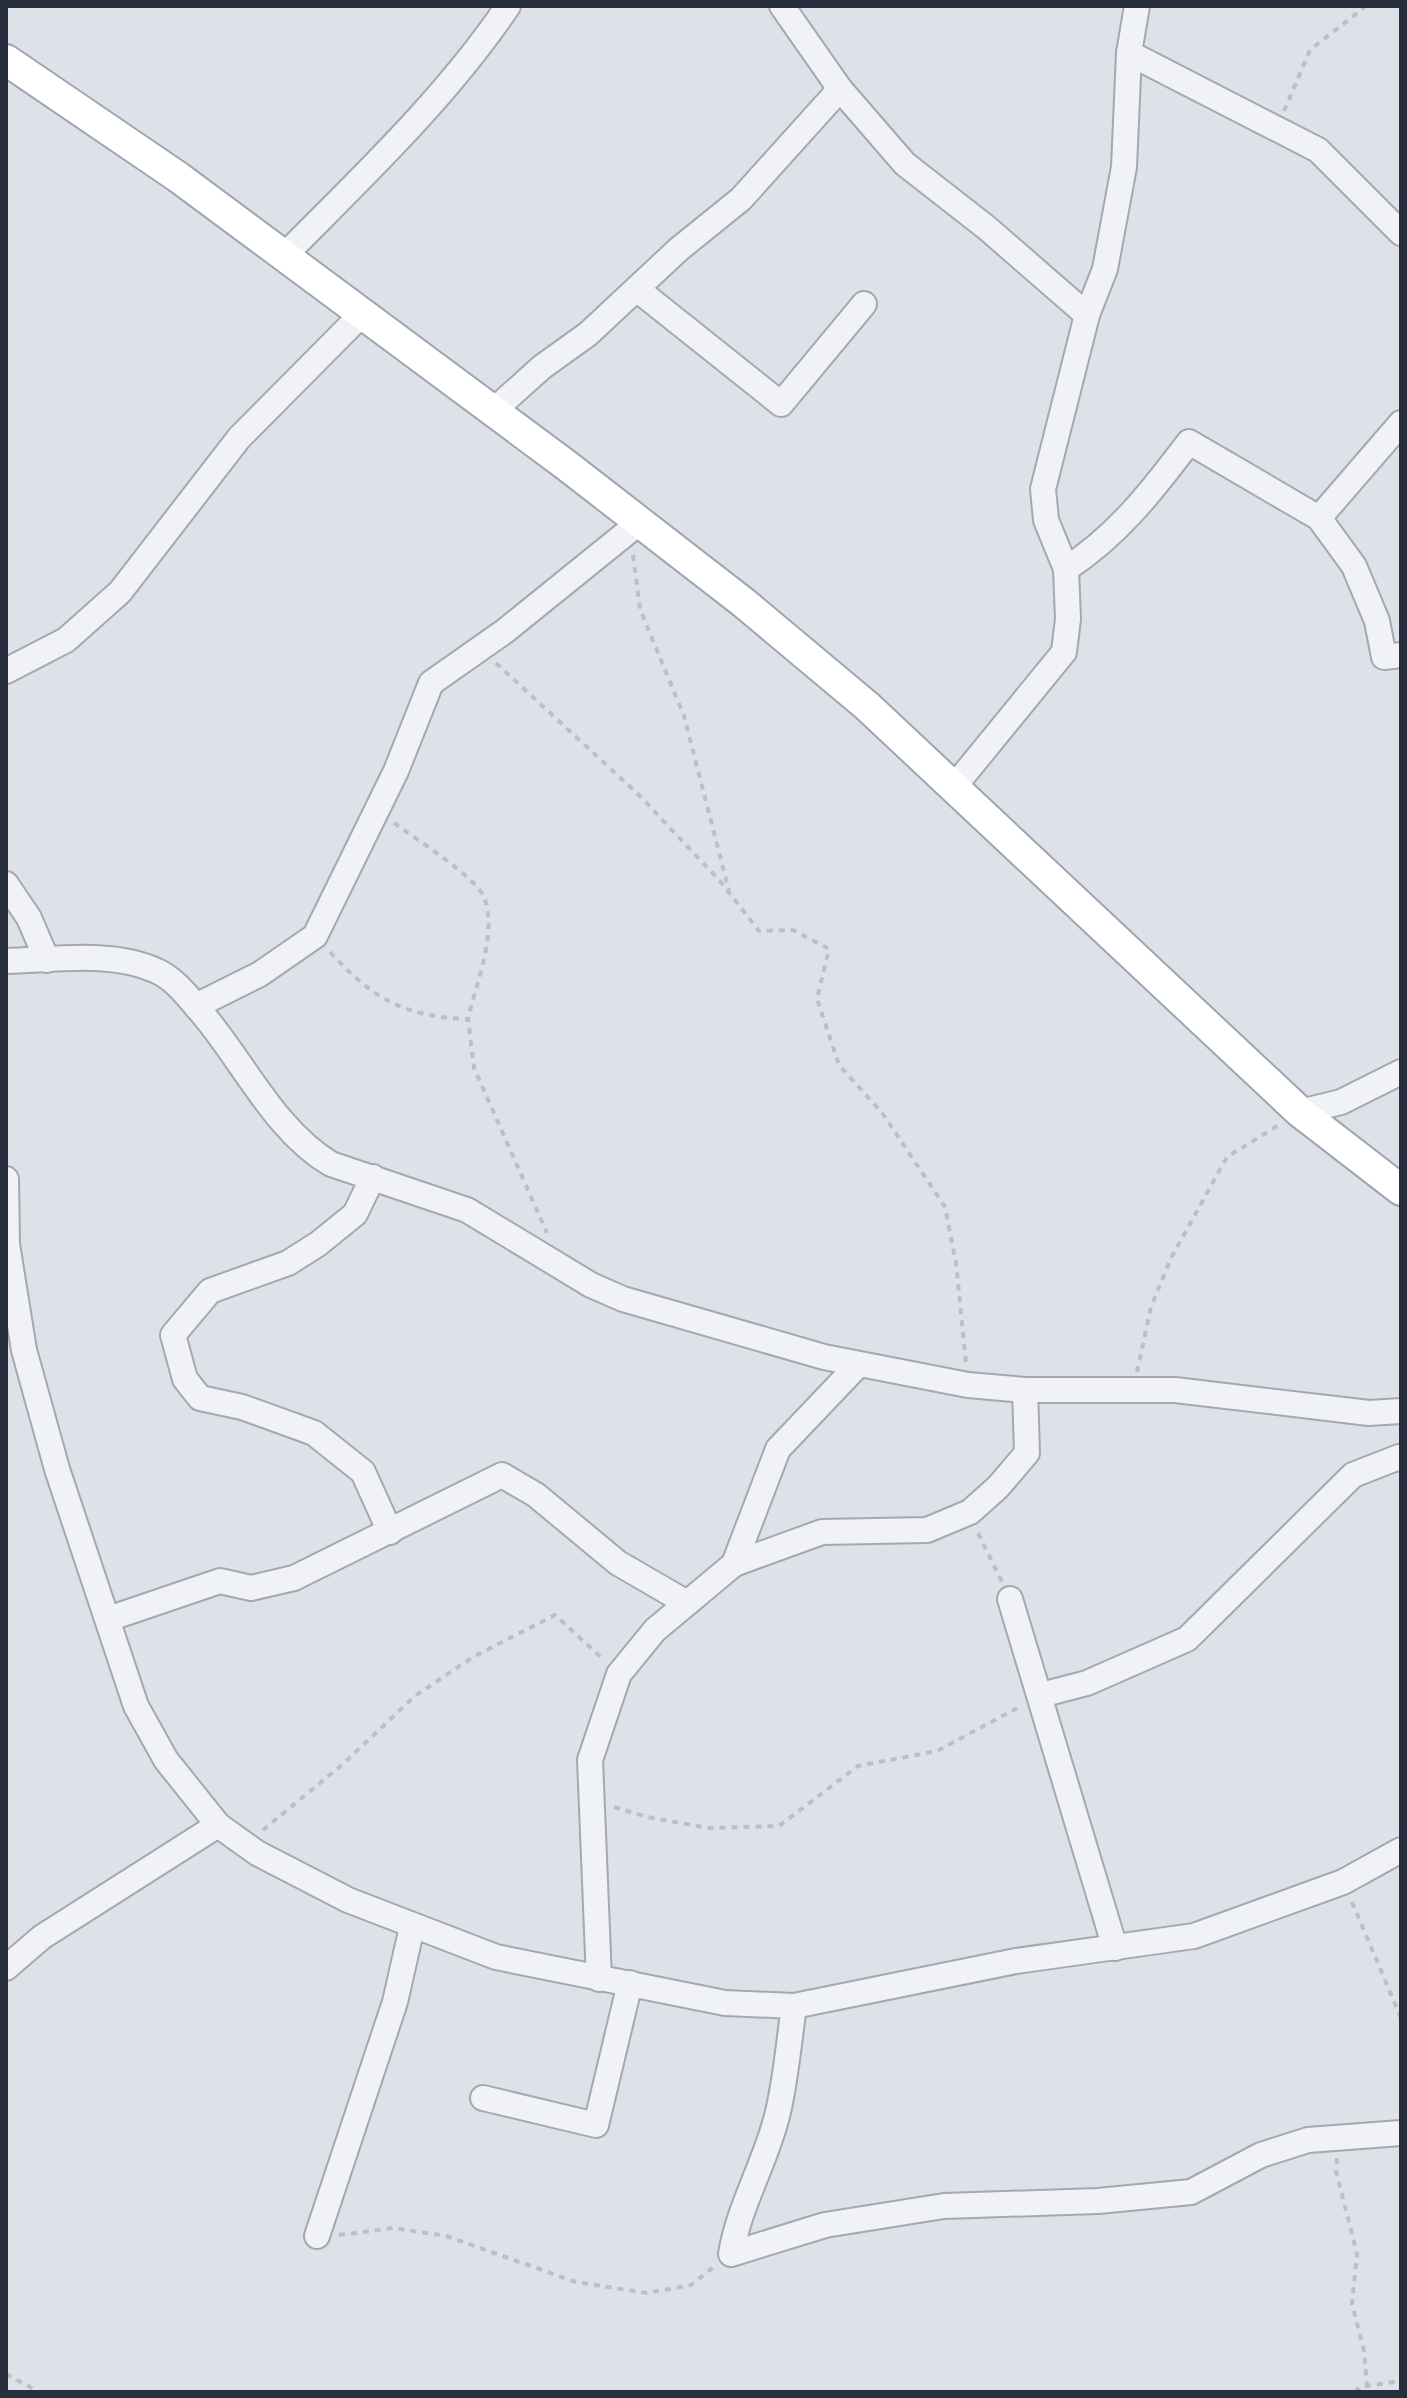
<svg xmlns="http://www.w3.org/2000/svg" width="1407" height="2398" font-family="Helvetica,sans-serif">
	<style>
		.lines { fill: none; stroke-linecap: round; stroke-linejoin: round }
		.minor-casing { stroke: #a3a8b2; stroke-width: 28 }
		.major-casing { stroke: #9da5b3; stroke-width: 34 }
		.path { stroke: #bcbfc6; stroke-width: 4; stroke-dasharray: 6 6; stroke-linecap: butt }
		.minor { stroke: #f0f2f6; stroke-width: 24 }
		.major { stroke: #fff; stroke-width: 30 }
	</style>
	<rect width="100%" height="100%" fill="#dee1e8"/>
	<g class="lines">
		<defs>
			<g id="minor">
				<polyline points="782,6 840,89 905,164 987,228 1087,315"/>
				<polyline points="1129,53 1318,150 1401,233"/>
				<path d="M284 256C362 177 446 98 508 6"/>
				<polyline points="638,290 781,404 864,304"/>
				<polyline points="493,411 542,367 588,334 679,249 741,199 840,89"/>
				<polyline points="1319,518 1401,423"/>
				<path d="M1066 569C1118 535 1152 491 1189 442L1319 518 1354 566 1377 621 1384 657 1401 655"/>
				<polyline points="6,671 66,640 120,592 239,438 362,314"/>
				<polyline points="953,788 1064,652 1068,619 1066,569 1046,520 1043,489 1087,315 1105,269 1124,167 1129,53 1137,6"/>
				<polyline points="6,884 29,918 47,960"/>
				<path d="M6 961C53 960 113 950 157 971 175 979 189 998 201 1012 243 1061 275 1131 331 1164L467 1210 591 1285 623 1299 824 1357 968 1385 1025 1390H1175L1369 1413 1401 1411"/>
				<polyline points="196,1006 260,974 315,936 396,771 431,683 505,631 640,522"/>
				<polyline points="1300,1112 1341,1102 1401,1072"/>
				<polyline points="373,1177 355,1214 318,1244 288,1263 210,1291 173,1335 185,1379 200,1398 242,1407 314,1433 363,1472 390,1532"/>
				<polyline points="6,1179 7,1244 24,1350 57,1469 136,1706 166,1760 218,1825 257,1853 348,1900 496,1957 725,2003 794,2006 1016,1961 1194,1936 1343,1882 1401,1850"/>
				<polyline points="734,1564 778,1449 858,1365"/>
				<polyline points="1010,1599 1115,1948"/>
				<polyline points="108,1619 220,1581 251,1588 294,1578 502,1475 536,1495 618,1563 687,1603"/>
				<polyline points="1041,1695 1087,1683 1187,1639 1353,1475 1399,1457 1401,1459"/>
				<polyline points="6,1968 42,1937 218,1825"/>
				<polyline points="599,1979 590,1760 619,1674 655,1630 734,1564 822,1532 927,1530 970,1512 998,1487 1027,1453 1025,1390"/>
				<path d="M794 2006C789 2041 786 2078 778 2112 767 2160 739 2205 731 2254L825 2225 944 2206 1098 2201 1191 2192 1261 2155 1308 2140 1401 2133"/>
				<polyline points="483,2098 596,2125 630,1983"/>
				<polyline points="317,2236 395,2002 412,1927"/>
			</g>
			<polyline id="major" points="6,60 178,177 566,465 744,603 867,706 1300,1112 1401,1190"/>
		</defs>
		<use href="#minor" class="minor-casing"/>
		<use href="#major" class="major-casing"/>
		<g class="path">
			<polyline points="1284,111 1310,50 1366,6"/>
			<polyline points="633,555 640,609 684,716 729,891"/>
			<polyline points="496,663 639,795 720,881 759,931 793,930 829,949 817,999 839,1065 883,1114 945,1207 956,1263 966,1363"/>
			<path d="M394 823C413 837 477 878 484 897 498 933 476 983 468 1019"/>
			<path d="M330 952C372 998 404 1017 468 1019L474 1068 547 1233"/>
			<polyline points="1137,1372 1151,1307 1171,1258 1227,1157 1279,1125"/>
			<polyline points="978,1533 1002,1582"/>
			<polyline points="614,1807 647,1817 709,1828 779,1826 858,1766 937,1751 1021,1706"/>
			<polyline points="263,1830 343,1764 415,1696 473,1657 555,1615 604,1660"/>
			<polyline points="1352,1902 1401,2018"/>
			<polyline points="1337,2158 1336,2171 1357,2254 1352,2304 1364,2351 1367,2387"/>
			<polyline points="339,2235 393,2228 446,2236 576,2282 647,2293 691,2285 716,2265"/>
			<polyline points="6,2374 39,2392"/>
			<polyline points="1355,2392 1360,2387 1401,2381"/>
		</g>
		<use href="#minor" class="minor"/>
		<use href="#major" class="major"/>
	</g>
	<rect width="1407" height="2398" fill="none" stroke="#272f3e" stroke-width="16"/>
</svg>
